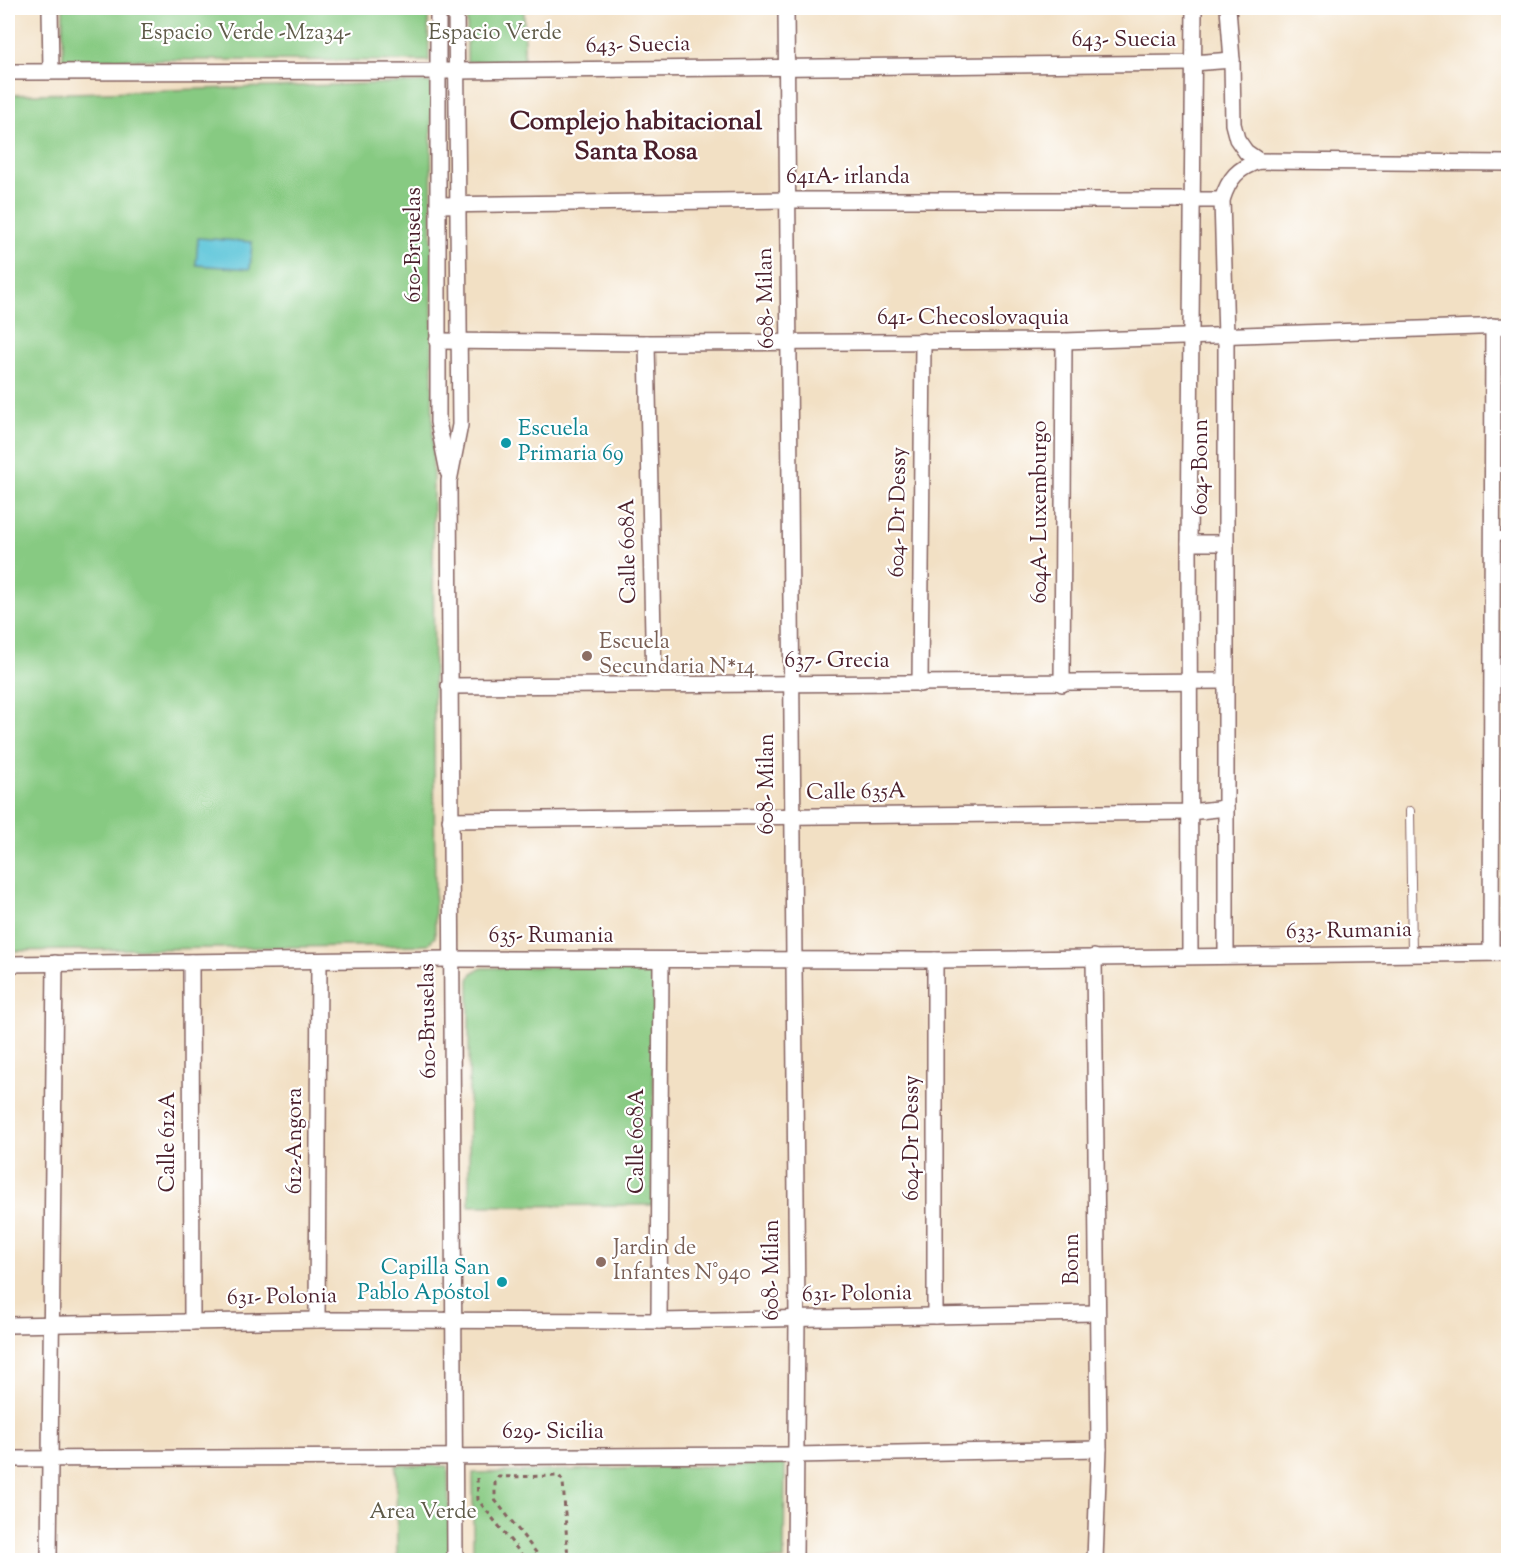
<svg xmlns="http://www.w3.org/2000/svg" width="1516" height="1568" font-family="'Sorts Mill Goudy',serif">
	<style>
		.green { fill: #87ca82; stroke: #687456; stroke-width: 1.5 }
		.water { fill: #5ec6da; stroke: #547282; stroke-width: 1.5 }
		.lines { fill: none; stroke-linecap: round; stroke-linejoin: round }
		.service-casing { stroke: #856361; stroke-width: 10 }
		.minor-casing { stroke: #856361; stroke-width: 18 }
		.path { stroke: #856361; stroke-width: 3; stroke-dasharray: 4.5 4.5; stroke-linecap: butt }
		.service { stroke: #fff; stroke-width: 8 }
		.minor { stroke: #fff; stroke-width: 15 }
		.culture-dot { fill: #0f9aa8; stroke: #fff; stroke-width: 2 }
		.education-dot { fill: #8d6e63; stroke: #fff; stroke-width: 2 }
		.labels { text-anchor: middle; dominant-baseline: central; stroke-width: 4.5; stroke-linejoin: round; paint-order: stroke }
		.park-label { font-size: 22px; fill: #5f5b49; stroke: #fff }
		.street-label { font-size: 22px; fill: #4a1f2b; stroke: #fff }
		.culture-label { font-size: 22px; fill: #0d838f; stroke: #fff; text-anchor: start }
		.education-label { font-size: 22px; fill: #785e54; stroke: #fff; text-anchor: start }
		.quarter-label { font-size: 26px; font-weight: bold; fill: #4a1f2b; stroke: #fff }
	</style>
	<rect width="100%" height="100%" fill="#fff"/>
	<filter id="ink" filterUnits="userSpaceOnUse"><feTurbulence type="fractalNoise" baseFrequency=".0167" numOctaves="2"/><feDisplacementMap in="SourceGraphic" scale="12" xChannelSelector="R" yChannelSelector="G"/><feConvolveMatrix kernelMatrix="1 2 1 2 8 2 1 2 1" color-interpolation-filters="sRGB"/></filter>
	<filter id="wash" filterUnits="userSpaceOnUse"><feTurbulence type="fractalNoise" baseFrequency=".008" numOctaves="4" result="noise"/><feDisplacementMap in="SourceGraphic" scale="24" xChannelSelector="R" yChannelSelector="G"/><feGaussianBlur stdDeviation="1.35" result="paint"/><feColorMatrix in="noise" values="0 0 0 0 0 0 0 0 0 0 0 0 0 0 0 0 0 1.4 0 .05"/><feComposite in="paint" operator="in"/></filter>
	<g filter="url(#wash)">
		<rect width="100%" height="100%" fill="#f2e0c4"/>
		<g class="green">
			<polygon points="63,8 428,8 429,61 63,59"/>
			<polygon points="467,8 524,8 524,61 467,62"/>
			<polygon points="431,82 435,937 427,945 8,951 8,95"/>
			<polygon points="644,965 651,969 654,979 653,1205 469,1206 469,980 472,973 482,968"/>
			<polygon points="785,1464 784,1560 473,1560 473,1473"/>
			<polygon points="396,1465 448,1466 450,1560 397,1560"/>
		</g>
		<polygon class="water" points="198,238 252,242 250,269 196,265"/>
	</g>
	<g filter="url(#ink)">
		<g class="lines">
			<defs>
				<g id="service">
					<polyline points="1493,536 1508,536"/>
					<polyline points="1410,811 1412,954"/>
				</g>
				<g id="minor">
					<polyline points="50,8 51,71"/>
					<polyline points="438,8 438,422 448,472"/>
					<polyline points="786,8 797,1319 795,1560"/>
					<polyline points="1228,8 1232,60 1233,124 1237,139 1246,152 1259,161"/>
					<polyline points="8,72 457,71 1193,63 1232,60"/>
					<polyline points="438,205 787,200 1222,200"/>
					<polyline points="437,341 647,343 1064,341 1508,326"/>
					<polyline points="647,343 654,685"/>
					<polyline points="1189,543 1224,543"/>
					<polyline points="920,684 923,341"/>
					<polyline points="1062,684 1064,341"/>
					<polyline points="449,686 1225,681"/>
					<polyline points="450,820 1190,812 1226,808"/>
					<polyline points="1491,953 1493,326"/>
					<polyline points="1190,956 1189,543 1194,8"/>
					<path d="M1226 956V337L1222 200C1229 178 1238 168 1259 161L1508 163"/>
					<polyline points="1094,957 1099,1449 1095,1560"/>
					<polyline points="935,960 935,1316"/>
					<polyline points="191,962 192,1322"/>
					<polyline points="8,964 451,959 935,960 1508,953"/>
					<polyline points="317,1320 319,962"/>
					<polyline points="659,1321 661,960"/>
					<polyline points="8,1325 317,1320 659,1321 1096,1313"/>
					<polyline points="8,1459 795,1455 1099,1449"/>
					<polyline points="49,1560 55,963"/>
					<polyline points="455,1560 449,481 460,425 456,8"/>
				</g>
			</defs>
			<use href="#service" class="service-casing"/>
			<use href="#minor" class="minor-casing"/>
			<g class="path">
				<polyline points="477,1478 478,1500 526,1560"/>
				<polyline points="542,1560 495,1500 495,1482 498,1477 559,1476 563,1481 568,1560"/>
			</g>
			<use href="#service" class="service"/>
			<use href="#minor" class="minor"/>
		</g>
	</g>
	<g class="culture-dot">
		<circle cx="506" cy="443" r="6"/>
		<circle cx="502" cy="1282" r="6"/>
	</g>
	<g class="education-dot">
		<circle cx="587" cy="656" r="6"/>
		<circle cx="601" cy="1262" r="6"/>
	</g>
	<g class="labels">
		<g class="park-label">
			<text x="246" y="34">Espacio Verde -Mza34-</text>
			<text x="495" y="34">Espacio Verde</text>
			<text x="423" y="1513">Area Verde</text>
		</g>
		<g class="street-label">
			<text x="1124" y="41">643- Suecia</text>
			<text transform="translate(638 46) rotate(-1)">643- Suecia</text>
			<text x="848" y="178">641A- irlanda</text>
			<text transform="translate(415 245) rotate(-90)">610-Bruselas</text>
			<text transform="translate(767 298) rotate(-91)">608- Milan</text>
			<text x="973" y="319">641- Checoslovaquia</text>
			<text transform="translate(1202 467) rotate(-90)">604- Bonn</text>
			<text transform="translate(899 512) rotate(-89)">604- Dr Dessy</text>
			<text transform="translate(1041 512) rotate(-90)">604A- Luxemburgo</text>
			<text transform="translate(629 551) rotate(-91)">Calle 608A</text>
			<text x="837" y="662">637- Grecia</text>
			<text transform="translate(768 784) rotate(-90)">608- Milan</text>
			<text transform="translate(856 793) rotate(-1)">Calle 635A</text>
			<text transform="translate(1349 932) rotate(-1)">633- Rumania</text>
			<text x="551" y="937">635- Rumania</text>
			<text transform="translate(429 1021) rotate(-91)">610-Bruselas</text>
			<text transform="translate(913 1138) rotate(-90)">604-Dr Dessy</text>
			<text transform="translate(296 1141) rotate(-90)">612-Angora</text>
			<text transform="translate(638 1141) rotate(-90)">Calle 608A</text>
			<text transform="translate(169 1142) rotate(-90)">Calle 612A</text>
			<text transform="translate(1073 1259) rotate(-90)">Bonn</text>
			<text transform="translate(773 1270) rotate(-90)">608- Milan</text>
			<text transform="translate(857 1295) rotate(-1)">631- Polonia</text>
			<text transform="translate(282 1298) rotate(-1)">631- Polonia</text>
			<text x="553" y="1433">629- Sicilia</text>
		</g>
		<g class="culture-label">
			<text x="518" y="430">Escuela<tspan x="518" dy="25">Primaria 69</tspan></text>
			<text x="490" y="1269" text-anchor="end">Capilla San<tspan x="490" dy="25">Pablo Apóstol</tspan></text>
		</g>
		<g class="education-label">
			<text x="599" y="643">Escuela<tspan x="599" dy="25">Secundaria N*14</tspan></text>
			<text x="613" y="1249">Jardin de<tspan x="613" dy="25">Infantes N°940</tspan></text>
		</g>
		<g class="quarter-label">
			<text x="636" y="122">Complejo habitacional<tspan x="636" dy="30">Santa Rosa</tspan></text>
		</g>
	</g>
	<rect width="1516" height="1568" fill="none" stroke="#fff" stroke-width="30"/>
</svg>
